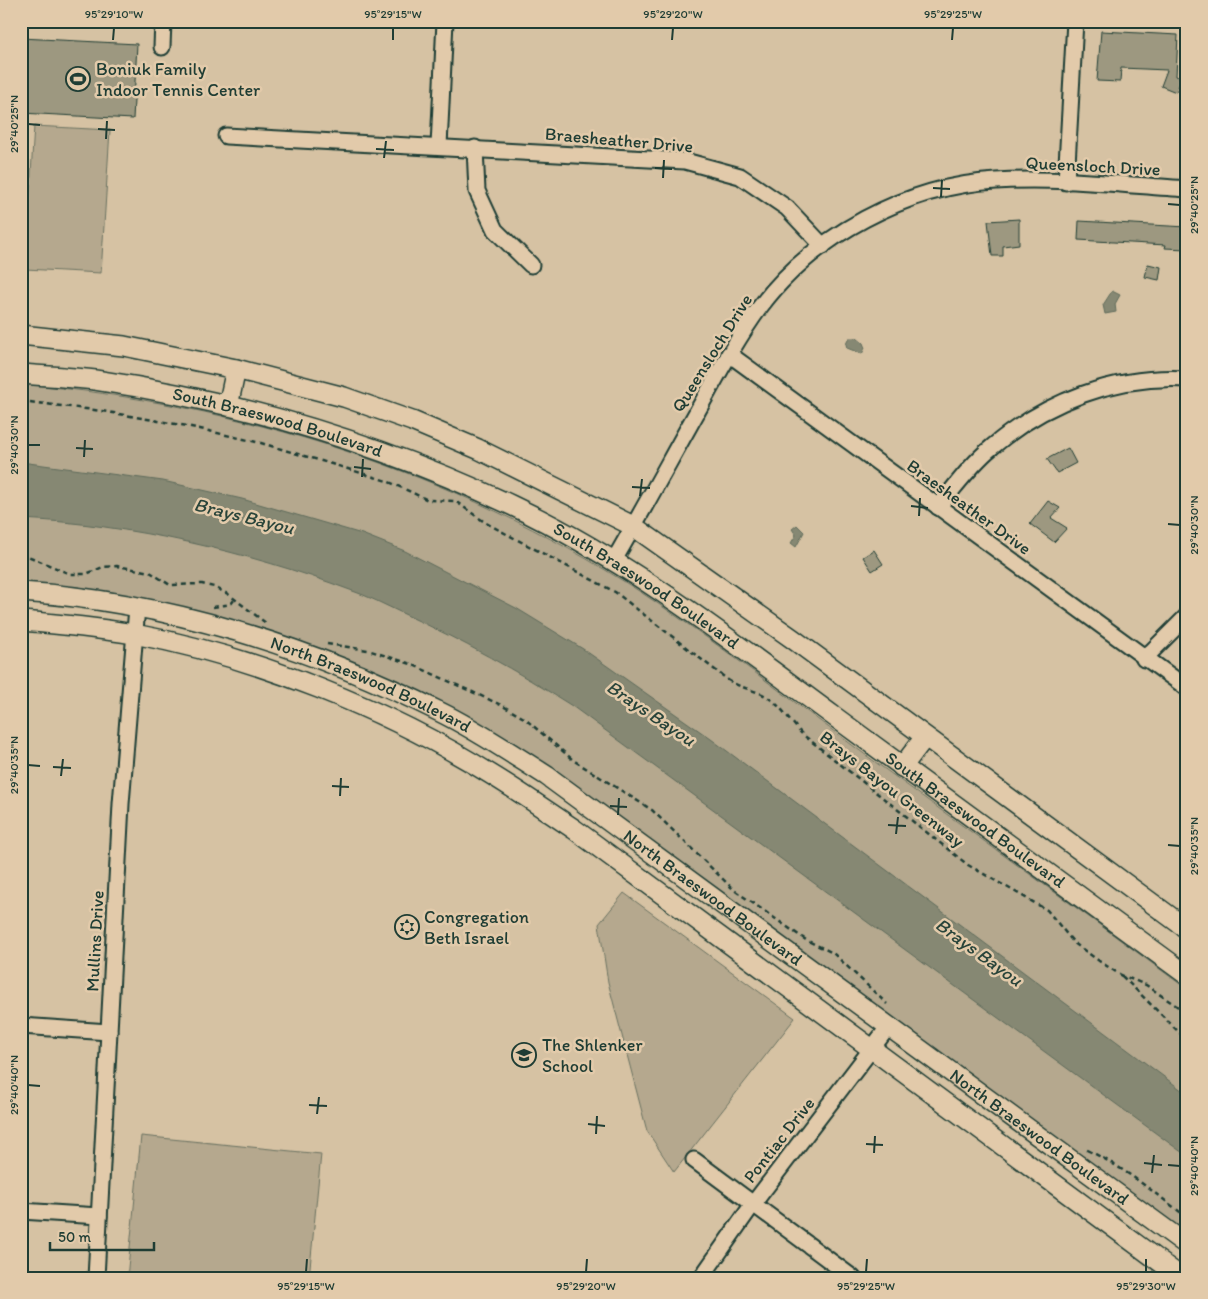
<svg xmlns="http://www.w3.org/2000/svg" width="1208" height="1299" font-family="Itim,sans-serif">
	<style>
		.green { fill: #b5a88e; stroke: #6a7261 }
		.water { fill: #868873; stroke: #5d6a5a }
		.building { fill: #9d9880; stroke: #1f3d34 }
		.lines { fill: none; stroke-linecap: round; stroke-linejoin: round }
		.minor-casing { stroke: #1f3d34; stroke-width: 19 }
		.major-casing { stroke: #1f3d34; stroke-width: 22 }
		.path { stroke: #1f3d34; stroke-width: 2.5; stroke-dasharray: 5 4; stroke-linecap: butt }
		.minor { stroke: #e2caaa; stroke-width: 15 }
		.major { stroke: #e2caaa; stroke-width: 19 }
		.ticks { fill: none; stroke: #1f3d34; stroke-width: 2 }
		.labels { text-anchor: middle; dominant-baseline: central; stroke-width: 5; stroke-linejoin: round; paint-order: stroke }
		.poi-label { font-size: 18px; fill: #1f3d34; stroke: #e2caaa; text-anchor: start }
		.street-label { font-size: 18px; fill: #1f3d34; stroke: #e2caaa }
		.water-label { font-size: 19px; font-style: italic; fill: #29443a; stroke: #e2caaa }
		.neatline { fill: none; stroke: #1f3d34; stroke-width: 2 }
		.ticks-label { font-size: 12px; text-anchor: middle; fill: #1f3d34 }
	</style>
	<rect width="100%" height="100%" fill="#d6c2a3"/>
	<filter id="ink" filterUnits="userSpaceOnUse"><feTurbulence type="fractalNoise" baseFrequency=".02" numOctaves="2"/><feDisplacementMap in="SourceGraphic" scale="10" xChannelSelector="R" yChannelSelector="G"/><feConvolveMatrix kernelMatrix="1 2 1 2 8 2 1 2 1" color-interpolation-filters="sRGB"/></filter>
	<g filter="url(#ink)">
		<g class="green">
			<polygon points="34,126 110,130 101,273 25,269"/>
			<path d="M21 384C239 403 455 472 639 591 717 642 791 700 867 756 973 834 1081 910 1187 989V1239L573 787 383 676 21 583Z"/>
			<polygon points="624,893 795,1018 674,1172 647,1131 608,982 599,924"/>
			<polygon points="141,1136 321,1154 309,1278 127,1278"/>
		</g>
		<g class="water">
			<polygon points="1112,291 1120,295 1115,304 1116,312 1105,314 1103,305"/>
			<polygon points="849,338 857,338 863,343 865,348 862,354 847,348 846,344"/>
			<path d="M21 462 163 481 242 499 362 534 405 551 516 608 583 649 711 739 1187 1094V1156L572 706C517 671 461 640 402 613 385 605 368 596 350 590 249 552 129 524 21 519Z"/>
			<polygon points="797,525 804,532 796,547 791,543 796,535 792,529"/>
		</g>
		<g class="building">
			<polygon points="1101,31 1178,35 1176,76 1182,78 1176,92 1161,86 1167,70 1121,68 1120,82 1097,81"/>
			<polygon points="21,38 137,44 133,119 21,113"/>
			<polygon points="1019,219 1019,244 1003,246 1003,256 992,256 988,221"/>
			<polygon points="1079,221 1187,227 1187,249 1165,248 1166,245 1078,240"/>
			<polygon points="1148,264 1161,267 1159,280 1145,277"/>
			<polygon points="1068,448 1076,463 1057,473 1047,459"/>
			<polygon points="1048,501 1060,508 1051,518 1067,528 1054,542 1030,524"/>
			<polygon points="874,550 883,564 872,571 863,557"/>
		</g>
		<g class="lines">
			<defs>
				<g id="minor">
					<polyline points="162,47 163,21"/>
					<polyline points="226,136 685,161 740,176 787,208 823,246"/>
					<polyline points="439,146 445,21"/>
					<polyline points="475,148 477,191 495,230 531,265"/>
					<polyline points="1066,182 1075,21"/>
					<polyline points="729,354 1187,688"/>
					<path d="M938 507C955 487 971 464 992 447 1046 401 1116 375 1187 379"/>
					<path d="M613 562C642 512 669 462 697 412 717 376 736 340 760 307 814 235 907 186 996 181 1059 177 1124 185 1187 189"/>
					<polyline points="1144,659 1187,616"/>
					<polyline points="21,1026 109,1032"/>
					<polyline points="694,1160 853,1278"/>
					<polyline points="21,1211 99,1216"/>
					<polyline points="96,1278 121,804 137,607"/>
					<polyline points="701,1278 753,1204 889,1026"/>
				</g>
				<g id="major">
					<polyline points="21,335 124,346 236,369 344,397 412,421 478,449 633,526 793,639 1187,929"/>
					<path id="s1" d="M21 374C46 376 70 377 95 380 239 401 379 443 511 505 628 560 732 641 835 717 952 803 1070 888 1187 975"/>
					<polyline points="228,406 236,369"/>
					<path id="s2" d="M21 592C166 601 310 647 440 712 477 730 512 754 547 776L1187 1245"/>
					<path d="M21 621C59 624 97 628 134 634 254 656 389 710 492 775 520 792 547 811 574 829L1182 1278"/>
					<polyline points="902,767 925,737"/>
				</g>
			</defs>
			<use href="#minor" class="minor-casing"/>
			<use href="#major" class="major-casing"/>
			<g class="path">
				<path d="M21 401 102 411 187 426 261 443 335 465 387 481 428 500 455 501 486 523 615 592 728 680C739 687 750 689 762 694 779 702 789 720 802 734L968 865 1047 910 1074 943 1102 963 1121 975 1146 985 1187 1013"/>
				<polyline points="21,553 70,574 86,574 103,567 117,566 150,572 170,585 202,584 214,587 228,594 266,623"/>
				<polyline points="213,607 231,604 234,600"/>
				<polyline points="327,644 368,650 411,664 501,705 524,718 573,760 652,810 734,890 806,940 833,953 887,1004"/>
				<polyline points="1122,976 1187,1040"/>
				<path d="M1087 1150C1124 1167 1154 1193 1187 1217"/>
			</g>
			<use href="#minor" class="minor"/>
			<use href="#major" class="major"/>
		</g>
	</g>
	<path class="ticks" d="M113 40 114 28M393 40V28M672 40 673 28M952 40 953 28M28 124 40 125M98 129 115 130M106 139 107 121M376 149 394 150M384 158 386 141M655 168 672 169M663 178 664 160M933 188 950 189M941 197 942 180M1168 204 1180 205M28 445H40M76 448 93 449M84 457 85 440M354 467 371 469M362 477 363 459M632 487 650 488M640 496 642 479M911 506 928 508M919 516 920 498M1168 524 1180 525M28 765 40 766M53 767 71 768M61 776 63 759M332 786 349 787M340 796 341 778M610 806 627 807M618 815 619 798M888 825 906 826M896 834 898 817M1168 845 1180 846M28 1085 40 1086M309 1105 327 1106M317 1114 319 1097M588 1124 605 1126M596 1134 597 1116M866 1144 883 1145M874 1153 875 1136M1144 1163 1162 1165M1168 1165 1180 1166M1152 1173 1154 1155M306 1272 307 1259M586 1272 587 1259M866 1272 867 1259M1146 1272V1259"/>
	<defs>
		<symbol id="stadium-ring" viewBox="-11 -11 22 22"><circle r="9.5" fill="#e2caaa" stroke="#1f3d34" stroke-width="1.5"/><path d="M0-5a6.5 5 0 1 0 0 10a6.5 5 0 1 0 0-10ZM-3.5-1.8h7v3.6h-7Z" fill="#1f3d34"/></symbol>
		<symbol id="synagogue-ring" viewBox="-11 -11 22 22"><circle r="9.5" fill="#e2caaa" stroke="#1f3d34" stroke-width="1.5"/><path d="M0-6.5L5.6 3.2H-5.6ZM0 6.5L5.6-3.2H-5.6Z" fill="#1f3d34"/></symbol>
		<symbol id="school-ring" viewBox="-11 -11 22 22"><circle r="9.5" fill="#e2caaa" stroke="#1f3d34" stroke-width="1.5"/><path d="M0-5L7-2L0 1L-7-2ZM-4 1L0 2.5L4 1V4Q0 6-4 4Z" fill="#1f3d34"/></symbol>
	</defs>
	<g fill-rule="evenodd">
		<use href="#stadium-ring" x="64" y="65" width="28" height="28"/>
		<use href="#synagogue-ring" x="393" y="913" width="28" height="28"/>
		<use href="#school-ring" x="510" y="1041" width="28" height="28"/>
	</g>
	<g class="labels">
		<g class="poi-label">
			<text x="96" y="69">Boniuk Family<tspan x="96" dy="21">Indoor Tennis Center</tspan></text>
			<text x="424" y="917">Congregation<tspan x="424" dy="21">Beth Israel</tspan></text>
			<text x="542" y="1045">The Shlenker<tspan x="542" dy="21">School</tspan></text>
		</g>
		<g class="street-label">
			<text transform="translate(619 140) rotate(5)">Braesheather Drive</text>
			<text transform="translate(1093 166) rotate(3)">Queensloch Drive</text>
			<text transform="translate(712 353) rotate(-58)">Queensloch Drive</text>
			<text stroke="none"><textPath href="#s1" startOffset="262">South Braeswood Boulevard</textPath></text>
			<text transform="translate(969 507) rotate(36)">Braesheather Drive</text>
			<text stroke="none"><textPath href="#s1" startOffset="668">South Braeswood Boulevard</textPath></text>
			<text stroke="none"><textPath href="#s2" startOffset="364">North Braeswood Boulevard</textPath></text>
			<text transform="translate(892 789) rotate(38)">Brays Bayou Greenway</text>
			<text stroke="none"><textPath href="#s1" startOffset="1072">South Braeswood Boulevard</textPath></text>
			<text stroke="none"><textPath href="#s2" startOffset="769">North Braeswood Boulevard</textPath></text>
			<text transform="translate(95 941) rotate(-87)">Mullins Drive</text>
			<text stroke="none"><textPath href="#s2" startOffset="1174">North Braeswood Boulevard</textPath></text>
			<text transform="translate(779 1140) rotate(-52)">Pontiac Drive</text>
		</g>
		<g class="water-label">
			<text transform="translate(244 516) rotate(14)">Brays Bayou</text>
			<text transform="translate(651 713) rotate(34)">Brays Bayou</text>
			<text transform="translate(979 952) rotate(36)">Brays Bayou</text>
		</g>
	</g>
	<rect width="1208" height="1299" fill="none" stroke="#e2caaa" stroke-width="55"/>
	<path d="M50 1242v8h104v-8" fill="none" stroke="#1f3d34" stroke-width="2.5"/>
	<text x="58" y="1242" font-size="15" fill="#1f3d34" stroke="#e2caaa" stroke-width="4" paint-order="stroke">50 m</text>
	<rect x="28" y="28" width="1152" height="1244" class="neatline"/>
	<g class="ticks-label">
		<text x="114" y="18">95°29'10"W</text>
		<text x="393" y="18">95°29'15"W</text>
		<text x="673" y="18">95°29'20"W</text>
		<text x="953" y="18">95°29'25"W</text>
		<text transform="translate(14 124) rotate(-90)" y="4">29°40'25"N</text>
		<text transform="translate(1194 205) rotate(-90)" y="4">29°40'25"N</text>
		<text transform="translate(14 445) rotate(-90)" y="4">29°40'30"N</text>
		<text transform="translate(1194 525) rotate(-90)" y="4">29°40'30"N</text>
		<text transform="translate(14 765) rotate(-90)" y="4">29°40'35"N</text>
		<text transform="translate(1194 846) rotate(-90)" y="4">29°40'35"N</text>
		<text transform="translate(14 1085) rotate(-90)" y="4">29°40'40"N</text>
		<text transform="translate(1194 1166) rotate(-90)" y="4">29°40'40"N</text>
		<text x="306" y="1290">95°29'15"W</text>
		<text x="586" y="1290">95°29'20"W</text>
		<text x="866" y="1290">95°29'25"W</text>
		<text x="1146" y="1290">95°29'30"W</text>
	</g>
</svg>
